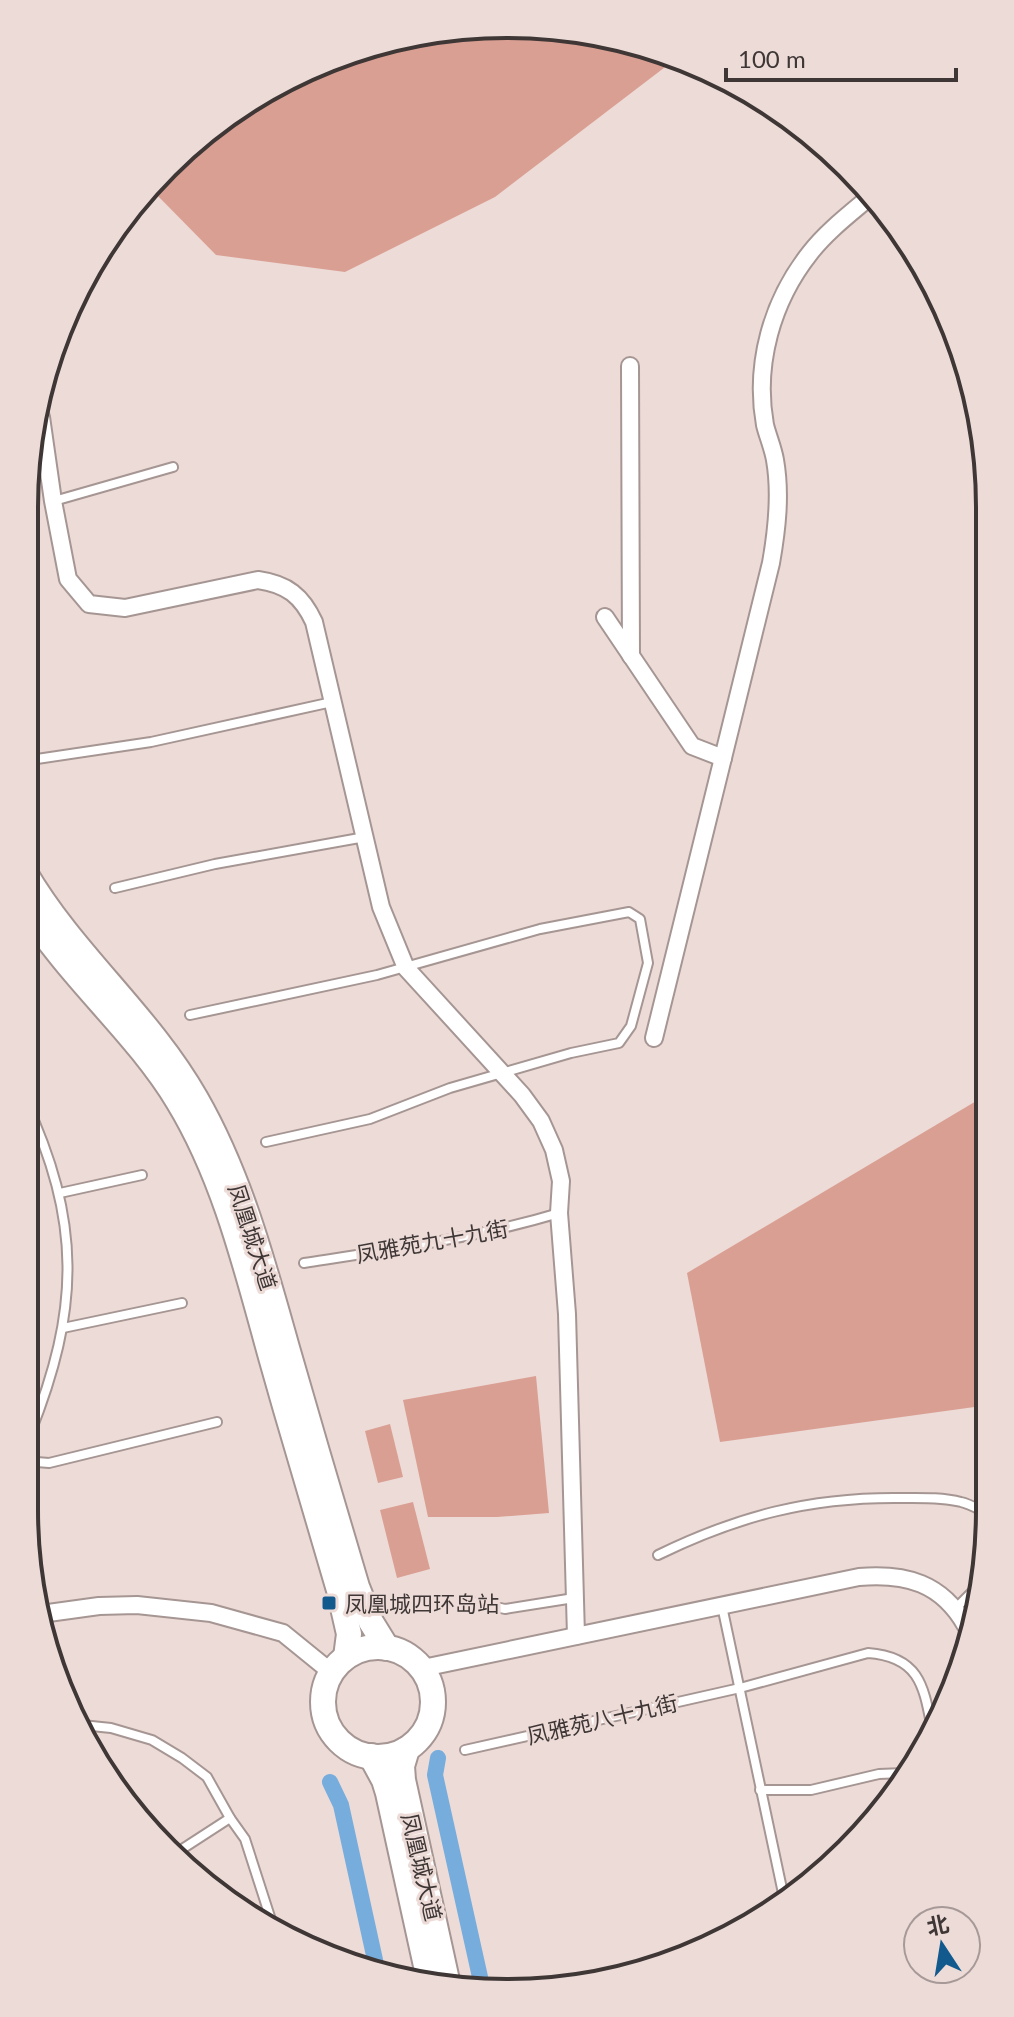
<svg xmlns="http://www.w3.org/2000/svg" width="1014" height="2017" font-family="Lato,'Noto Sans SC',sans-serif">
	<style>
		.green { fill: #da9f93 }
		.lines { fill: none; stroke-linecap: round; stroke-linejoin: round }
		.canal { stroke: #77addd; stroke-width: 16 }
		.lane-casing { stroke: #a69693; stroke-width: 12 }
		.street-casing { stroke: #a69693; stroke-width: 20 }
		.secondary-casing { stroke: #a69693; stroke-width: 28 }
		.lane { stroke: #fff; stroke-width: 8 }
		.street { stroke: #fff; stroke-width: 16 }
		.secondary { stroke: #fff; stroke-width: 24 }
		.poi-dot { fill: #125a8e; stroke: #eddbd7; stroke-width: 3 }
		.labels { text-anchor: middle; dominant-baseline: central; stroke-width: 6; stroke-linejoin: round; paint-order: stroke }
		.street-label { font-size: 22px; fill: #3e3736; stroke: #eddbd7 }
		.poi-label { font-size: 22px; fill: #3e3736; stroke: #eddbd7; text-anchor: start }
		.rim { fill: none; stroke: #3e3736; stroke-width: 4 }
	</style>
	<rect width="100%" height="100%" fill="#eddbd7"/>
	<g class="green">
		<polygon points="538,25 673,61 495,197 345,272 216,255 153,191 188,144 351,50"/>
		<polygon points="988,1094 989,1405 720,1442 687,1273"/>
		<polygon points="536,1376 549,1513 497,1517 428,1517 403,1400"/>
		<polygon points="390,1424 403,1477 378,1483 365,1431"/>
		<polygon points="413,1502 430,1569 397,1578 380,1510"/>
	</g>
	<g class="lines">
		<g class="canal">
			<polyline points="438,1758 435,1775 482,1986"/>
			<polyline points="330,1782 341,1805 377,1969"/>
		</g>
		<defs>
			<g id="lane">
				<polyline points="54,501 173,467"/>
				<polyline points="37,759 151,742 332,702"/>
				<polyline points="115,888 215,864 365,837"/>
				<polyline points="190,1015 377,975 540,929 629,912 640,919 648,963 631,1026 619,1043 571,1053 450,1088 370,1119 266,1142"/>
				<polyline points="60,1193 142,1175"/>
				<path d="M304 1263C389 1250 476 1238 559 1213"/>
				<polyline points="63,1328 182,1303"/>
				<path d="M24 1442 30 1434C80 1309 82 1222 24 1098"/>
				<polyline points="24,1461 49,1463 217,1422"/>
				<path d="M658 1555C738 1516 810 1497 900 1498 919 1498 942 1497 961 1502 970 1504 980 1510 989 1514"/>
				<polyline points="468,1601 505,1609 574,1598"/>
				<polyline points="722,1606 784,1898"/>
				<polyline points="956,1608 977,1587"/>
				<polyline points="82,1725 111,1728 152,1740 182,1758 207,1777 230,1818 245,1839 273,1926"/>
				<path d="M465 1750 740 1688 868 1653C922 1657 924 1689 933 1734"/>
				<polyline points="760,1790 811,1790 879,1774 904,1773"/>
				<polyline points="176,1853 230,1818"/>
			</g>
			<g id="street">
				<polyline points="630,366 631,656"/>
				<path d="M41 417 53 501 68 579 89 604 125 608 258 580C287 584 302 596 314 622L381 907 406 968 522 1095 541 1121 554 1150 561 1181 559 1213 567 1314 576 1636"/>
				<polyline points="605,617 692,746 723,758"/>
				<path d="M654 1038 771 563C777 529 781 494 775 460 773 448 768 437 765 425 754 364 772 301 810 253 827 231 851 213 872 195"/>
				<polyline points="41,1614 99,1606 137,1605 211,1613 283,1633 331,1672"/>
				<path d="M423 1668 859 1577C906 1573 942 1583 966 1626"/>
			</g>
			<g id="secondary">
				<path d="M25 873C73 955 149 1016 196 1099 240 1176 263 1263 287 1348 310 1428 333 1507 357 1587L371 1622 387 1648"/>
				<path d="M25 905C68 977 135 1030 178 1101 225 1178 247 1271 271 1357 293 1435 316 1513 339 1590L349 1634 346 1657"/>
				<circle cx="378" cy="1702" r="55"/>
				<polyline points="407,1749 402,1766 403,1780 448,1985"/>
				<polyline points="371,1756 384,1780 388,1793 430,1984"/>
			</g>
		</defs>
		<use href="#lane" class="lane-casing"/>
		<use href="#street" class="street-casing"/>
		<use href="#secondary" class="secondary-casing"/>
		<use href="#lane" class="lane"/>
		<use href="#street" class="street"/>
		<use href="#secondary" class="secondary"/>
	</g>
	<rect class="poi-dot" x="321" y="1595" width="16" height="16" rx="4"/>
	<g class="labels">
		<g class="street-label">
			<text transform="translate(253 1237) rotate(72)">凤凰城大道</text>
			<text transform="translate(432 1241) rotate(-10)">凤雅苑九十九街</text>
			<text transform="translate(602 1719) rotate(-13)">凤雅苑八十九街</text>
			<text transform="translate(422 1867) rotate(77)">凤凰城大道</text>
		</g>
		<g class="poi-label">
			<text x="345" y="1603">凤凰城四环岛站</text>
		</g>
	</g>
	<path d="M0 0H1014V2017H0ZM507 38H507A469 469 0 0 1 976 507V1510A469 469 0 0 1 507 1979H507A469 469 0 0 1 38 1510V507A469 469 0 0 1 507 38Z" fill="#eddbd7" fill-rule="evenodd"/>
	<path class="rim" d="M507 38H507A469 469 0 0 1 976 507V1510A469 469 0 0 1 507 1979H507A469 469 0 0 1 38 1510V507A469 469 0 0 1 507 38Z"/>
	<g transform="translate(942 1945) rotate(348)"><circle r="38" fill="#eddbd7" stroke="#a79997" stroke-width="2"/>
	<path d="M0-6L14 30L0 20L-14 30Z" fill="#125a8e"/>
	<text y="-12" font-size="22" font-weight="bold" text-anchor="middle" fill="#3e3736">北</text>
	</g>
	<path d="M726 68v12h230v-12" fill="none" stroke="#3e3736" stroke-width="4"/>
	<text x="738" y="68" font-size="24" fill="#3e3736" stroke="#eddbd7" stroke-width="6" paint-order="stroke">100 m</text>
</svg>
